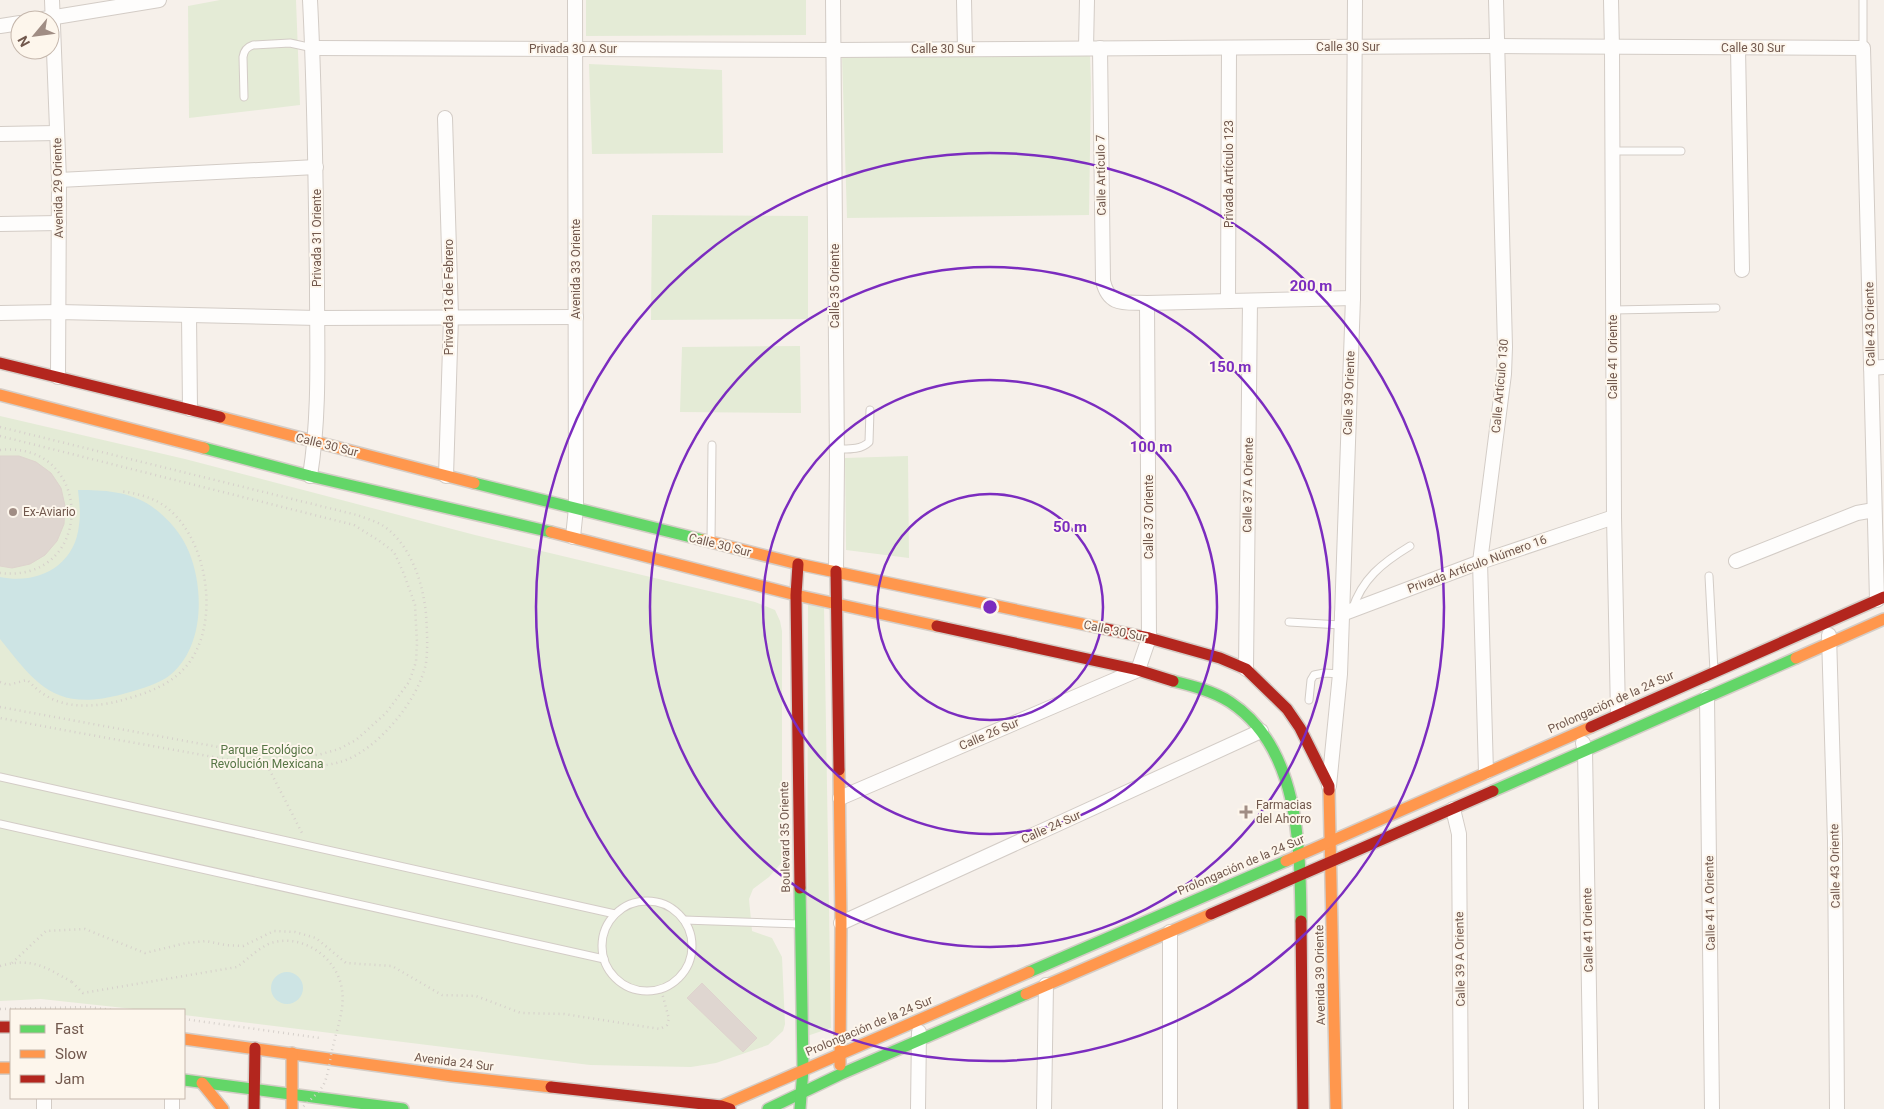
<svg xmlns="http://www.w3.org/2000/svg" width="1884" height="1109" font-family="Roboto,sans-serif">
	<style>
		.green { fill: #e4ebd6 }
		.water { fill: #cde4e4 }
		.building { fill: #dfd6d0; stroke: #ded3cd }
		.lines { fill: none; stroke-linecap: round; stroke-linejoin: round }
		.lane-casing { stroke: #d3ccc6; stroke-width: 9 }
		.street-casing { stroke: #d3ccc6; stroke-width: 16 }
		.fast-casing { stroke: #d4cdc7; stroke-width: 14 }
		.slow-casing { stroke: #d4cdc7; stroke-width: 14 }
		.jam-casing { stroke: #d4cdc7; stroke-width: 14 }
		.path { stroke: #d6d0cb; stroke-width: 2.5; stroke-dasharray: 1 4; stroke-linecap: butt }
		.lane { stroke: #fefdfc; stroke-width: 7 }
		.street { stroke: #fefdfc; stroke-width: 14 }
		.fast { stroke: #63d668; stroke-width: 11 }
		.slow { stroke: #ff974d; stroke-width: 11 }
		.jam { stroke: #b3261e; stroke-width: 11 }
		.path-bridge { stroke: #d6d0cb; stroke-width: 2.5; stroke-dasharray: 1 4; stroke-linecap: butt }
		.ring { fill: none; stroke: #7b2cbf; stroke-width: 2.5 }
		.poi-dot { fill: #a08d84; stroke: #fdf6ec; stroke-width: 2 }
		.labels { text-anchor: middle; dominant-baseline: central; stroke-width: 4; stroke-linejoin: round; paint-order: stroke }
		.street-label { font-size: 12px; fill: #71584d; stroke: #fdf6ec }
		.poi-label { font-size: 12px; fill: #71584d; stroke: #fdf6ec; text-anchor: start }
		.park-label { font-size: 12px; fill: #577646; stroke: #fdf6ec }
		.centre { fill: #7b2cbf; stroke: #fdf6ec; stroke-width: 2.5 }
		.ring-label { font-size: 15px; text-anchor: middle; font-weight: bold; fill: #7b2cbf; stroke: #fdf6ec; stroke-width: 4; stroke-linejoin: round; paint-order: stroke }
	</style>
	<rect width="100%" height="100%" fill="#f6f0ea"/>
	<g class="green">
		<polygon points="220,0 296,0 300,105 189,118 188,6"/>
		<polygon points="586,0 806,0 806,35 586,36"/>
		<polygon points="842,56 1090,56 1091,84 1089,215 847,218"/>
		<polygon points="589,64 722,70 723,153 592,154"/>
		<polygon points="652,215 808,216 808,319 651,320"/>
		<polygon points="800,346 801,413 680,412 682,347"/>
		<polygon points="0,416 185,459 475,535 755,602 775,610 780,621 782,631 782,862 769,877 753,889 749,899 752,931 772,938 782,957 785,1024 783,1031 768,1045 716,1063 691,1067 590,1065 184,1015 184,1010 143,1010 41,999 0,1001"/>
		<polygon points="908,456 909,558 846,550 845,458"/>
		<polygon points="808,605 824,605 831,1028 807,1036"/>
	</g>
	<g class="water">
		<path d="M78 490C103 490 129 491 151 506 167 517 182 534 189 552 205 591 204 652 166 678 153 686 137 690 123 694 57 712 38 687 0 639V577C38 585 75 566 79 525 81 513 79 501 78 490Z"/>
		<circle cx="287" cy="988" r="16"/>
	</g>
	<g class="building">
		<polygon points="0,456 19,456 36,462 51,473 61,488 65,506 64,524 57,541 45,555 30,564 12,568 0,566"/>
		<polygon points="702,983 757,1038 743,1052 687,998"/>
	</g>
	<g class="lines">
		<defs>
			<g id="lane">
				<polyline points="1863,0 1863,48"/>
				<path d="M244 97 243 57C244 50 247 47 253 45L290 43 313 48"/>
				<polyline points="1613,151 1681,151"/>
				<polyline points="1613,310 1716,308"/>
				<path d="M837 449C848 449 861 450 869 442L870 410"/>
				<polyline points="711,542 712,445"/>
				<polyline points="1709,576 1714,671"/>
				<path d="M1352 610C1362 579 1382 563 1410 546"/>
				<polyline points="1289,622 1341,625"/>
				<polyline points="1309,700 1311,680 1314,675 1324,673 1340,674"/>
				<polyline points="0,777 615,914"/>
				<polyline points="0,824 604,959"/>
				<circle cx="647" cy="946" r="45"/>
				<polyline points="684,920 800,924"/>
			</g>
			<g id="street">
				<polyline points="52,0 59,180 58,377"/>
				<polyline points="833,0 837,460 836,571"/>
				<polyline points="964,0 965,49"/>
				<polyline points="1611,0 1612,48 1614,517 1618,714"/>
				<polyline points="37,20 159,0"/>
				<polyline points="0,26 20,23"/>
				<polyline points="313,48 833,50 1497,46 1863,48 1877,600"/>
				<polyline points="1086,48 1087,0"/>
				<path d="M1100 48 1103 281C1109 307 1125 302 1147 303L1353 298"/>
				<polyline points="1738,48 1742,270"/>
				<polyline points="445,118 451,316 446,476"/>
				<polyline points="0,134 57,133"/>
				<polyline points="59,180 316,167"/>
				<polyline points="0,224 59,223"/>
				<polyline points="1228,301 1229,48"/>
				<polyline points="0,313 59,312 317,318 576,317"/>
				<polyline points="189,315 190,409"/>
				<polyline points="1871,368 1884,367"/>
				<path d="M310 476C320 414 317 350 317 287 316 191 315 96 310 0"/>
				<polyline points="573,537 576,508 575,0"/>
				<polyline points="1736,561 1857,513 1874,510"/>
				<polyline points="1342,614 1480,562 1614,517"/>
				<polyline points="1829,635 1835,841 1837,1109"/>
				<polyline points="1246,669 1250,301"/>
				<polyline points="1707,697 1712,1109"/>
				<polyline points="1583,743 1585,750 1591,1109"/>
				<polyline points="1486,772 1480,562 1504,374 1505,347 1496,0"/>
				<polyline points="1329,786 1340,674 1353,298 1355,0"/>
				<polyline points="840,798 1138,670 1149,638 1147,303"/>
				<polyline points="1453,809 1459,834 1461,1109"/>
				<polyline points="841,923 1261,731"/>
				<polyline points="1170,932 1170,1109"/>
				<polyline points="44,1098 44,1109"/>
				<polyline points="172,1109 172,1098"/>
				<polyline points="918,1109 919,1032"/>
				<polyline points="1044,1109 1046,985"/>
			</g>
			<g id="fast">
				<polyline points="204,448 310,476 551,532"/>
				<polyline points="474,483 703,540"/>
				<path d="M1173 681C1193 686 1213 691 1230 702 1300 748 1300 847 1301 921"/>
				<polyline points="1493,791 1796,658"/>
				<polyline points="1029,972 1286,861"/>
				<polyline points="184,1080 403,1109"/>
				<polyline points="768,1109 841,1074 1026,994"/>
				<polyline points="800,1109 803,1069 800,888"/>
			</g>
			<g id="slow">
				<polyline points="0,395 204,448"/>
				<polyline points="220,417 474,483"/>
				<polyline points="551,532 796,595 937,626"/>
				<polyline points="703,540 798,564 1101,628"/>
				<polyline points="1796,658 1884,619"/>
				<polyline points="839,770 841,923 840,1065"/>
				<polyline points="1329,790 1336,1109"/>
				<polyline points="1286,861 1591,727"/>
				<polyline points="1026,994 1211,914"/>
				<polyline points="184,1039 452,1076 551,1087"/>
				<polyline points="292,1053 292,1109"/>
				<polyline points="0,1068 11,1068"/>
				<polyline points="202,1083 223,1109"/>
				<polyline points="718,1109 721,1106 1029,972"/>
			</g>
			<g id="jam">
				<polyline points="0,363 220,417"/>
				<polyline points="798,564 796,595 800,888"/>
				<polyline points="836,571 839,770"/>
				<polyline points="937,626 1138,670 1173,681"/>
				<polyline points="1101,628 1149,638 1220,658 1246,669 1287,709 1300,728 1329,786 1329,790"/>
				<polyline points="1591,727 1884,597"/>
				<polyline points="1211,914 1493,791"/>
				<polyline points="1301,921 1303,1109"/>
				<polyline points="0,1027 11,1027"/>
				<polyline points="551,1087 721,1106 730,1109"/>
				<polyline points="254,1109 255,1048"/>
			</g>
		</defs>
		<use href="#lane" class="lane-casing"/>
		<use href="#street" class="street-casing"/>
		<use href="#fast" class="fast-casing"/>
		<use href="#slow" class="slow-casing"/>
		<use href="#jam" class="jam-casing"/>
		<g class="path">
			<path d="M0 427 357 515C365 518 375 521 382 525 410 543 423 582 426 614 427 630 428 647 426 663 419 700 376 752 340 762 295 775 232 760 186 752 124 741 62 730 0 718"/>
			<polyline points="0,436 354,525 378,540 394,552 404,574 415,605 417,643 416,662 409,682 386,713 356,740 339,749 318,755 251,753 0,707"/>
			<path d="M0 450C95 440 96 584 0 573"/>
			<path d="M0 682 8 685 27 680C33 685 38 691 45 695 66 709 96 707 119 701 144 694 171 686 188 664 222 621 207 531 160 503 148 496 134 493 120 491"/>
			<polyline points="267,765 302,833"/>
			<polyline points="12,963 46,931 85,929 145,953 186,943 206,941 225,945 243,946 274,931 295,932 316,938 346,963 392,966 442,995 476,996 521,1013 564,1014 660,1029 667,1025 669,1019 661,989"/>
			<path d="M0 966C32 957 45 967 72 982"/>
			<polyline points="0,1009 89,1007 112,1010"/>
			<polyline points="184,1019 320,1038"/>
		</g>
		<use href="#lane" class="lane"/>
		<use href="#street" class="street"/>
		<use href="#fast" class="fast"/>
		<use href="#slow" class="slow"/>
		<use href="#jam" class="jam"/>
		<path class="path-bridge" d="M72 982 83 993 237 967C248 959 258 948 271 943 303 933 338 958 342 990 345 1008 337 1029 333 1046 330 1057 328 1080 322 1087 317 1095 307 1102 301 1109"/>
	</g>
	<g class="ring">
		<circle cx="990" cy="607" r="113"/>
		<circle cx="990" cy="607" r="227"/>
		<circle cx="990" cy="607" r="340"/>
		<circle cx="990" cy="607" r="454"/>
	</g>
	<g class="poi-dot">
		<circle cx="13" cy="512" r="5"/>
		<path d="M1243.5 804.5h5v5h5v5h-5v5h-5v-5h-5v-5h5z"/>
	</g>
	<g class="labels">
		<g class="street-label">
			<text x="1348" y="47">Calle 30 Sur</text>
			<text x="1753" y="48">Calle 30 Sur</text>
			<text x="573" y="49">Privada 30 A Sur</text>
			<text x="943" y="49">Calle 30 Sur</text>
			<text transform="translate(1229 174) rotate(-90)">Privada Artículo 123</text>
			<text transform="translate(1101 175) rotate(-91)">Calle Artículo 7</text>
			<text transform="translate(58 188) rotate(-91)">Avenida 29 Oriente</text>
			<text transform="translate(317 238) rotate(-90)">Privada 31 Oriente</text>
			<text transform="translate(576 269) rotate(-90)">Avenida 33 Oriente</text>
			<text transform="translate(835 286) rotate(-90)">Calle 35 Oriente</text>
			<text transform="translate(449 297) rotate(-90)">Privada 13 de Febrero</text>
			<text transform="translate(1870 324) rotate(-91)">Calle 43 Oriente</text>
			<text transform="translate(1613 357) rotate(-90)">Calle 41 Oriente</text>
			<text transform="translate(1500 386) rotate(-85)">Calle Artículo 130</text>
			<text transform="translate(1349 393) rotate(-88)">Calle 39 Oriente</text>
			<text transform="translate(327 445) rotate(14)">Calle 30 Sur</text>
			<text transform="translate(1248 485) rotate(-89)">Calle 37 A Oriente</text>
			<text transform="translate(1149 517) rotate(-90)">Calle 37 Oriente</text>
			<text transform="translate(720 545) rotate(14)">Calle 30 Sur</text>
			<text transform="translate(1477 564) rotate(-20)">Privada Artículo Número 16</text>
			<text transform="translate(1115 631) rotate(12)">Calle 30 Sur</text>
			<text transform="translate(1611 702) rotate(-24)">Prolongación de la 24 Sur</text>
			<text transform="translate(989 734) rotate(-23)">Calle 26 Sur</text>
			<text transform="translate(1051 827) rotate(-24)">Calle 24 Sur</text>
			<text transform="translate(785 837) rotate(-91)">Boulevard 35 Oriente</text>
			<text transform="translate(1241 865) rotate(-23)">Prolongación de la 24 Sur</text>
			<text transform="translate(1835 866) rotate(-91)">Calle 43 Oriente</text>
			<text transform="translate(1710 903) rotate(-91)">Calle 41 A Oriente</text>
			<text transform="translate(1588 930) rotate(-91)">Calle 41 Oriente</text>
			<text transform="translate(1460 959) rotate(-91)">Calle 39 A Oriente</text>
			<text transform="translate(1320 975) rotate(-91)">Avenida 39 Oriente</text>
			<text transform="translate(869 1026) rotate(-23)">Prolongación de la 24 Sur</text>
			<text transform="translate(454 1062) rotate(7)">Avenida 24 Sur</text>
		</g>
		<g class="poi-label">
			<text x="23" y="512">Ex-Aviario</text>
			<text x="1256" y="805">Farmacias<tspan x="1256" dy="14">del Ahorro</tspan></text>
		</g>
		<g class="park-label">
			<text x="267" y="750">Parque Ecológico<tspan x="267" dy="14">Revolución Mexicana</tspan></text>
		</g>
	</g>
	<circle cx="990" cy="607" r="8" class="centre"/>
	<g class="ring-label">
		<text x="1311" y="291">200 m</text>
		<text x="1230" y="372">150 m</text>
		<text x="1151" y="452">100 m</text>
		<text x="1070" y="532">50 m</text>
	</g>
	<rect x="10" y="1009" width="175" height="90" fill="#fdf6ec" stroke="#c5b7ac"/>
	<rect x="20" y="1025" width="25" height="8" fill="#63d668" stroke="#c5b7ac"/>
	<text x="55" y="1034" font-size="15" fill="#71584d">Fast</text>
	<rect x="20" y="1050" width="25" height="8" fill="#ff974d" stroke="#c5b7ac"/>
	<text x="55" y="1059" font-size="15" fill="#71584d">Slow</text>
	<rect x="20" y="1075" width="25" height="8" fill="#b3261e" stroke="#c5b7ac"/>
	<text x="55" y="1084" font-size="15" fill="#71584d">Jam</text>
	<g transform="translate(35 35) rotate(241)"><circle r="24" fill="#fdf6ec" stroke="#c5b7ac"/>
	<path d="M0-4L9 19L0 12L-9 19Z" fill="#a08d84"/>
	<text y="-8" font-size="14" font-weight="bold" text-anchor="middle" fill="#71584d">N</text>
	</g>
</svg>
